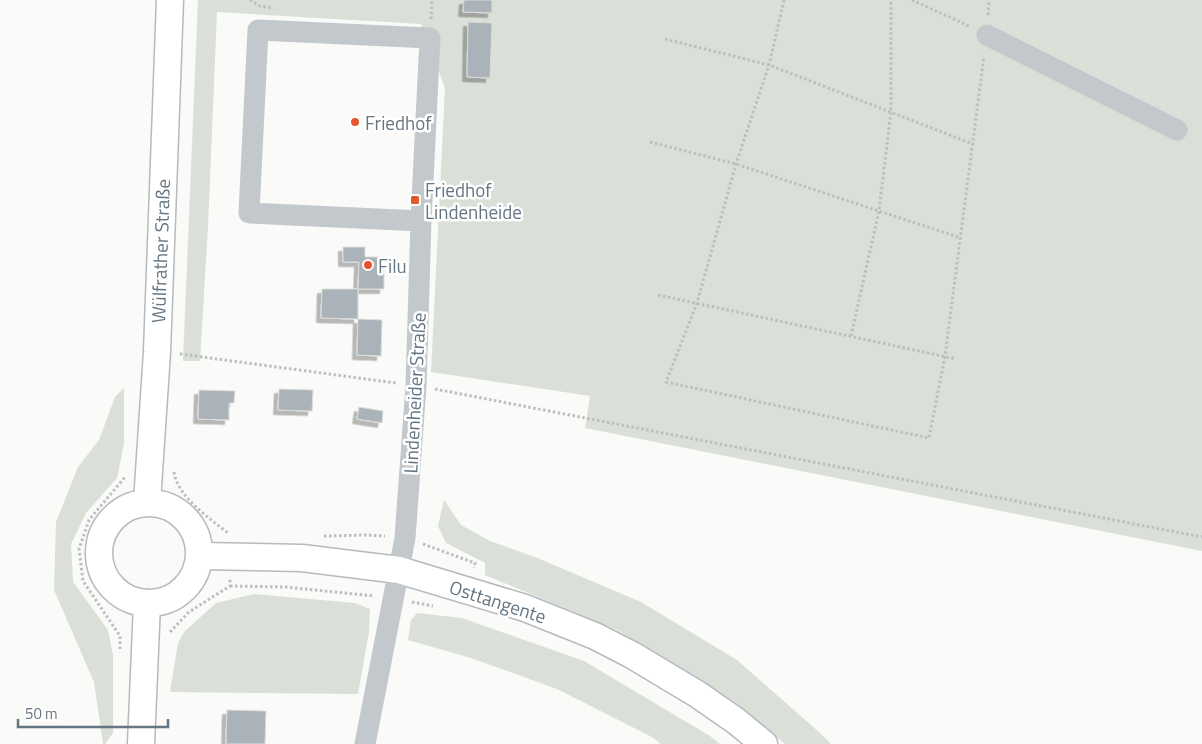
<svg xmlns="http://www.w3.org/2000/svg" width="1202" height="744" font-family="'Titillium Web',sans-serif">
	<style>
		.green { fill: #dadfd7 }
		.building { fill: #aab3b9; stroke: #dcdcda; filter: url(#shadow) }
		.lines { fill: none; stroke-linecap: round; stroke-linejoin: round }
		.major-casing { stroke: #b5babe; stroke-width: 29 }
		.path { stroke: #bbbfc2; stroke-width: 3; stroke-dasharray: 2.5 2.5; stroke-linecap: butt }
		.minor { stroke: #c3c8cc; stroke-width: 21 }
		.major { stroke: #fff; stroke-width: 26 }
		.poi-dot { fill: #e4572e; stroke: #fff; stroke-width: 2 }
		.labels { text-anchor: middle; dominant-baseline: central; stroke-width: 5; stroke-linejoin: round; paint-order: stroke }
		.poi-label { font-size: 19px; fill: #657683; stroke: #fff; text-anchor: start }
		.street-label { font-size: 19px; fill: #657683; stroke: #fff }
	</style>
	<defs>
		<filter id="shadow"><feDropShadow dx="-4.5" dy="4.5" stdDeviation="0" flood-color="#0004"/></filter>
	</defs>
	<rect width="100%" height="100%" fill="#fafaf8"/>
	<g class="green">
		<polygon points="198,0 1202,0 1202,551 585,428 590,396 431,372 445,88 421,24 217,12 208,226 200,361 183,361"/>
		<polygon points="124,388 124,444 117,478 86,513 71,544 73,582 108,630 113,655 113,733 105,744 103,744 94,682 54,590 56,522 78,467 99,440 115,397"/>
		<polygon points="444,500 461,525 490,541 535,557 641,602 737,660 820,733 831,744 785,744 733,701 685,670 615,629 485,575 485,563 446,543 438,526"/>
		<polygon points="254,594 355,603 370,609 369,632 358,694 170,692 178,643 184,632 216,603"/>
		<polygon points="417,613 462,618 584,661 710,736 720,744 661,744 652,737 557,689 471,658 408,640 411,620"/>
	</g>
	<g class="building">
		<polygon points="464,0 492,0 492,13 463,12"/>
		<polygon points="468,22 492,23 490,78 467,77"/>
		<polygon points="343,247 365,247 365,257 384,257 384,289 358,289 359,262 343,262"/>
		<polygon points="322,289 358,289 358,319 321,318"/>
		<polygon points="358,319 382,320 381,356 357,355"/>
		<polygon points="279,389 313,390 312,411 278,410"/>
		<polygon points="199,390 235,391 234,403 229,403 229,420 198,419"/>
		<polygon points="359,407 383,411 382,423 357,419"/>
		<polygon points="227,710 266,711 265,744 226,744"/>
	</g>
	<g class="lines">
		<defs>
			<g id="major">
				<polyline points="147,502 157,352 170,0"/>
				<circle cx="149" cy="553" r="50"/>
				<polyline points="200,556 302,558 399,570 525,608 595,636 632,655 697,694 736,721 764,744"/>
				<polyline points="141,744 147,603"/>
			</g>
		</defs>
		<use href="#major" class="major-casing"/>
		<g class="path">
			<polyline points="250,0 260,6 273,8"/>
			<polyline points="784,0 769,65 736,164 697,303 666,382 929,438 945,356 984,56"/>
			<polyline points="912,0 969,26"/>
			<polyline points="988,15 989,0"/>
			<polyline points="431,19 432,0"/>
			<polyline points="665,39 769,65 973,144"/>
			<polyline points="650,142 736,164 961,238"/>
			<polyline points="658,295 956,359"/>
			<polyline points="851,336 879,211 891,111 891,0"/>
			<polyline points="180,354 396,383"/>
			<polyline points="435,389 1202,537"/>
			<path d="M174 472C177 496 209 518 228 533"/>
			<polyline points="324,536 366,535 385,536"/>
			<polyline points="423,544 475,563 474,568"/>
			<polyline points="230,586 286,587 374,596"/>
			<polyline points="412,602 433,606"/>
			<polyline points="170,632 189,612 230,586 230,579"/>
			<polyline points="120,649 120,636 83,581 79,549 89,520 125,477"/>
		</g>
		<g class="minor">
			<polyline points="987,35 1177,130"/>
			<polyline points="365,744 405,538 416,386 421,221 430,38 258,30 249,213 421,221"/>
		</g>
		<use href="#major" class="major"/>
	</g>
	<g class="poi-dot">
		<circle cx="355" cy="122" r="5"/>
		<rect x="410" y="195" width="10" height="10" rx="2.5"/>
		<circle cx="368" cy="265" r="5"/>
	</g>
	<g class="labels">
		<g class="poi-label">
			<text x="365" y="122">Friedhof</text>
			<text x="425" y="189">Friedhof<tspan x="425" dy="22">Lindenheide</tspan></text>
			<text x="378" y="265">Filu</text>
		</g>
		<g class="street-label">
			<text transform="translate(160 251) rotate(-88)">Wülfrather Straße</text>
			<text transform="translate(414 393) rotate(-87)">Lindenheider Straße</text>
			<text transform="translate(498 601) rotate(18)">Osttangente</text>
		</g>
	</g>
	<path d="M18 719v8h150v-8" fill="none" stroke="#657683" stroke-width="2.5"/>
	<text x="25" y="719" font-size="15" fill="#657683" stroke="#ffffff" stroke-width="4" paint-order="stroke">50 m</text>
</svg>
